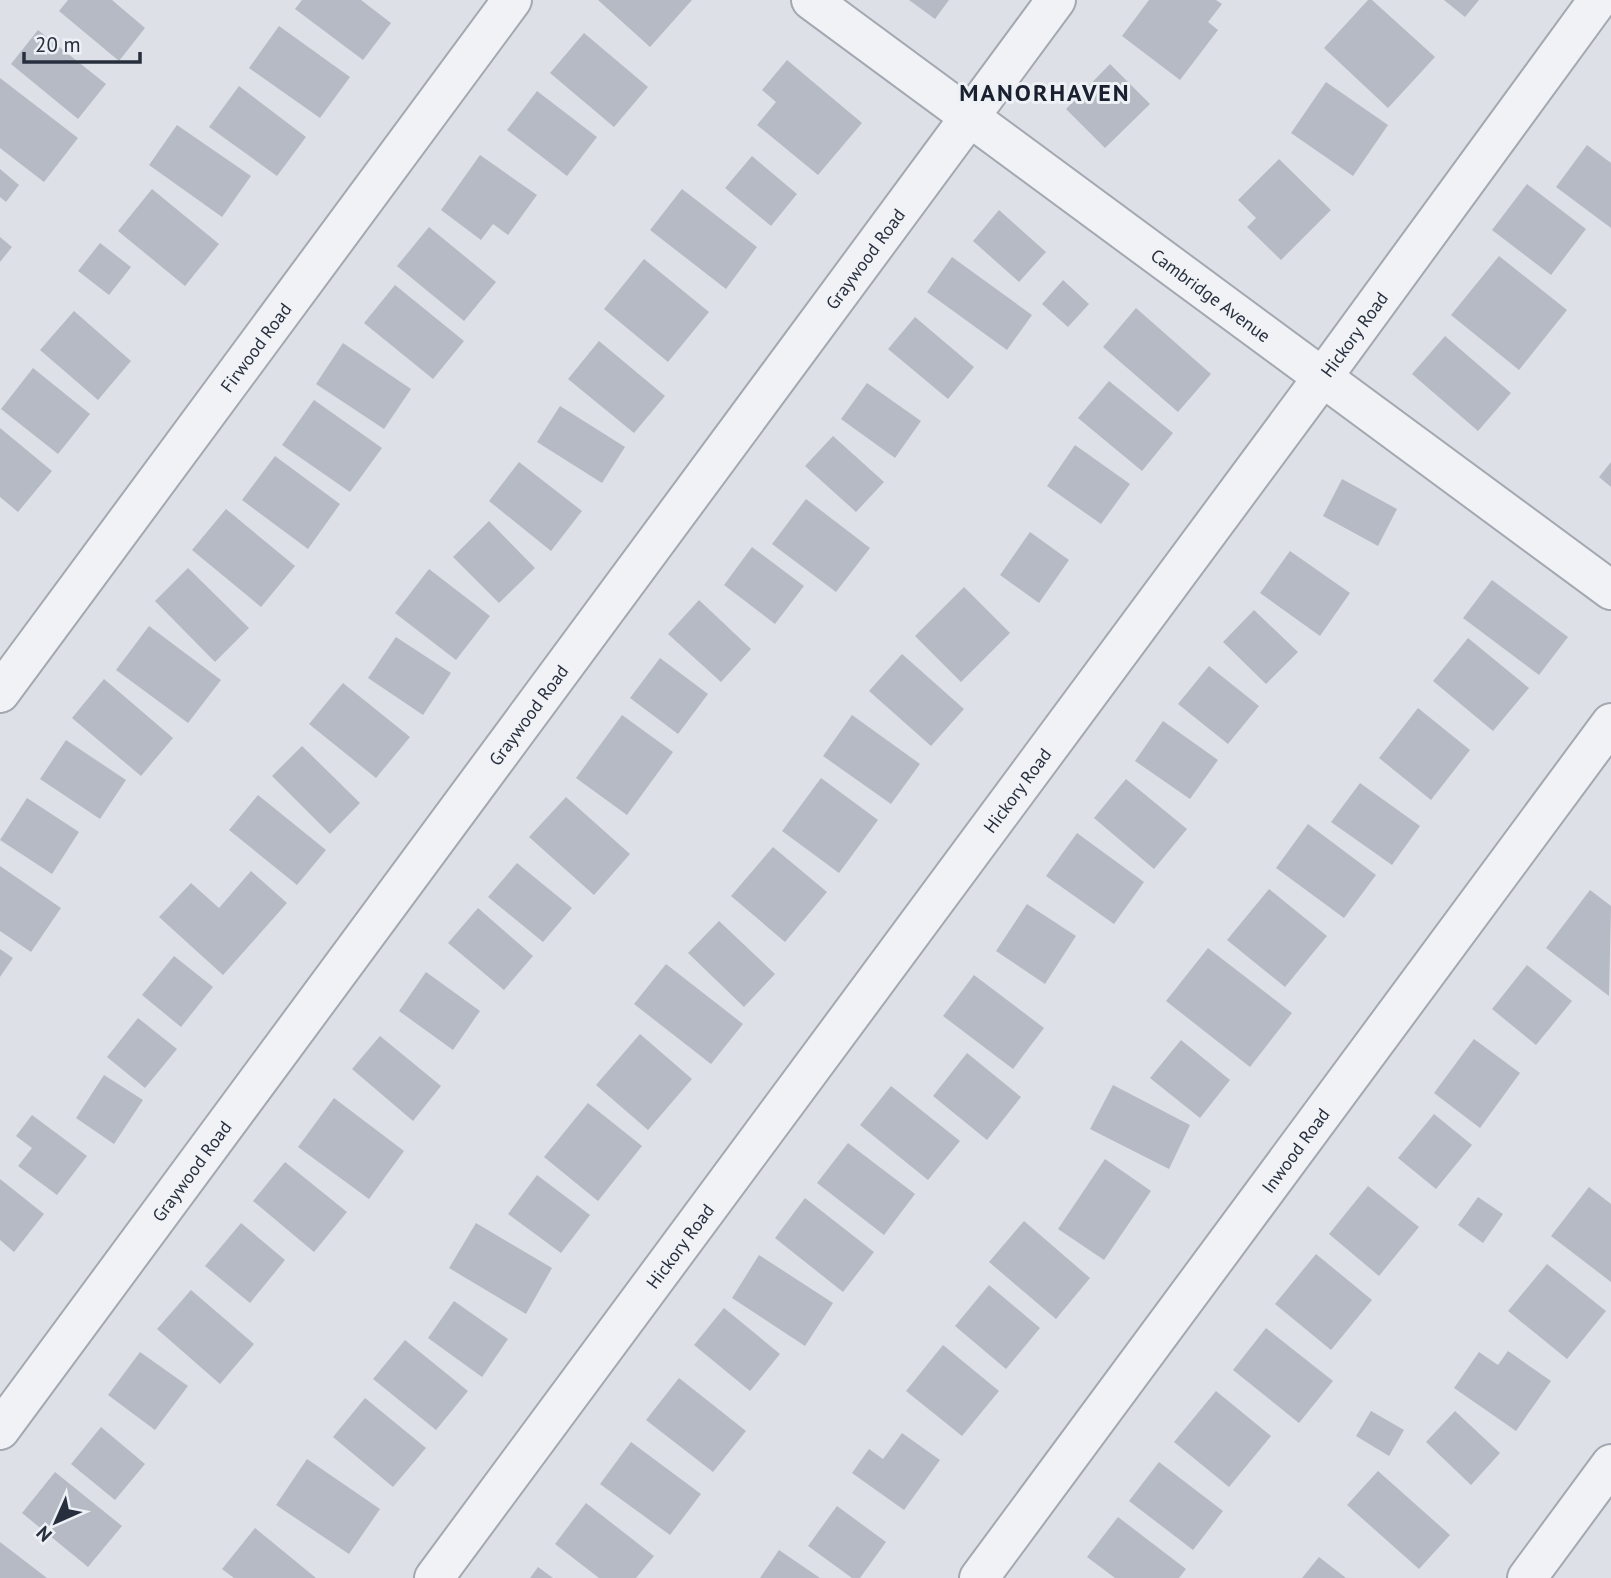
<svg xmlns="http://www.w3.org/2000/svg" width="1611" height="1578" font-family="'PT Sans',sans-serif">
	<style>
		.building { fill: #b5bac4 }
		.lines { fill: none; stroke-linecap: round; stroke-linejoin: round }
		.minor-casing { stroke: #a3a8b1; stroke-width: 42 }
		.minor { stroke: #f0f2f6; stroke-width: 38 }
		.labels { text-anchor: middle; dominant-baseline: central; stroke-width: 6; stroke-linejoin: round; paint-order: stroke }
		.street-label { font-size: 18px; fill: #272f3e; stroke: #edf0f5 }
		.district-label { font-size: 24px; font-weight: bold; letter-spacing: 2px; fill: #19202f; stroke: #edf0f5 }
	</style>
	<rect width="100%" height="100%" fill="#dde1e7"/>
	<g class="building">
		<polygon points="68,0 112,0 145,28 119,61 59,11"/>
		<polygon points="302,0 361,0 391,23 363,60 295,9"/>
		<polygon points="598,0 692,0 650,47"/>
		<polygon points="909,0 949,0 935,19"/>
		<polygon points="1149,0 1216,0 1222,4 1208,22 1218,30 1180,80 1122,36"/>
		<polygon points="1368,0 1372,0 1435,57 1388,108 1324,48"/>
		<polygon points="1444,0 1479,0 1465,17"/>
		<polygon points="279,26 350,77 320,118 249,68"/>
		<polygon points="38,30 106,84 78,119 11,64"/>
		<polygon points="584,33 648,87 614,127 550,73"/>
		<polygon points="787,60 862,123 818,175 757,125 776,102 762,90"/>
		<polygon points="1110,64 1150,104 1105,148 1066,109"/>
		<polygon points="0,78 78,138 44,182 0,148"/>
		<polygon points="1326,82 1388,125 1353,176 1291,133"/>
		<polygon points="239,86 306,137 277,176 209,127"/>
		<polygon points="537,91 597,137 567,176 507,130"/>
		<polygon points="177,125 251,176 222,217 149,165"/>
		<polygon points="1587,145 1611,163 1611,228 1556,187"/>
		<polygon points="480,155 537,195 508,235 493,224 481,240 441,210"/>
		<polygon points="752,156 797,194 771,226 725,188"/>
		<polygon points="1279,159 1331,210 1281,260 1247,227 1256,218 1238,200"/>
		<polygon points="0,169 19,185 6,202 0,197"/>
		<polygon points="1527,184 1586,229 1551,275 1492,230"/>
		<polygon points="152,189 219,244 185,286 118,231"/>
		<polygon points="682,189 757,247 726,289 650,230"/>
		<polygon points="999,210 1046,252 1019,282 973,241"/>
		<polygon points="429,227 496,282 464,321 397,266"/>
		<polygon points="0,237 12,247 0,262"/>
		<polygon points="100,243 131,267 109,295 78,271"/>
		<polygon points="1499,256 1567,310 1519,370 1451,315"/>
		<polygon points="952,257 1032,315 1007,350 927,292"/>
		<polygon points="644,259 709,312 668,362 604,309"/>
		<polygon points="1063,280 1089,304 1068,327 1042,304"/>
		<polygon points="395,285 464,341 433,379 364,323"/>
		<polygon points="1136,308 1211,374 1178,412 1103,347"/>
		<polygon points="74,311 131,361 98,400 40,350"/>
		<polygon points="915,317 974,367 948,399 888,349"/>
		<polygon points="1445,336 1511,393 1478,431 1412,374"/>
		<polygon points="599,341 665,396 634,433 568,379"/>
		<polygon points="343,343 411,389 384,429 316,384"/>
		<polygon points="33,368 90,414 58,454 1,409"/>
		<polygon points="1109,381 1173,433 1142,471 1078,418"/>
		<polygon points="867,383 921,421 895,458 841,419"/>
		<polygon points="314,400 382,448 350,492 282,445"/>
		<polygon points="560,406 625,447 602,483 537,442"/>
		<polygon points="0,428 52,471 18,512 0,497"/>
		<polygon points="833,436 884,482 856,512 805,466"/>
		<polygon points="1075,445 1130,484 1101,524 1047,486"/>
		<polygon points="275,456 340,504 308,549 242,500"/>
		<polygon points="519,462 582,511 551,551 489,501"/>
		<polygon points="1611,462 1611,487 1599,477"/>
		<polygon points="1342,479 1397,509 1378,546 1323,516"/>
		<polygon points="806,499 870,548 836,592 772,544"/>
		<polygon points="226,509 295,566 261,607 192,550"/>
		<polygon points="489,521 535,568 499,603 453,557"/>
		<polygon points="1030,532 1069,560 1039,603 1000,575"/>
		<polygon points="752,547 804,586 775,624 724,585"/>
		<polygon points="1290,551 1350,593 1320,636 1260,593"/>
		<polygon points="188,568 249,628 215,662 155,601"/>
		<polygon points="429,569 490,616 456,660 395,613"/>
		<polygon points="1492,580 1568,637 1539,675 1463,618"/>
		<polygon points="964,587 1010,633 961,682 915,636"/>
		<polygon points="699,600 751,649 721,682 668,634"/>
		<polygon points="1254,610 1298,652 1266,684 1223,642"/>
		<polygon points="149,626 221,680 188,723 116,670"/>
		<polygon points="396,637 451,673 423,715 368,678"/>
		<polygon points="1468,638 1529,688 1493,731 1433,681"/>
		<polygon points="902,654 964,709 931,746 869,691"/>
		<polygon points="660,658 708,694 678,734 630,698"/>
		<polygon points="1209,666 1259,706 1228,744 1178,704"/>
		<polygon points="104,679 173,738 141,776 72,718"/>
		<polygon points="343,683 410,737 376,778 309,724"/>
		<polygon points="1418,708 1470,750 1431,800 1379,758"/>
		<polygon points="622,715 673,752 627,815 576,778"/>
		<polygon points="852,715 920,764 891,804 823,756"/>
		<polygon points="1163,721 1218,760 1190,799 1135,761"/>
		<polygon points="66,740 126,780 100,819 40,779"/>
		<polygon points="302,746 360,803 330,834 272,776"/>
		<polygon points="821,778 878,820 839,873 782,831"/>
		<polygon points="1126,779 1187,829 1154,869 1094,818"/>
		<polygon points="1360,783 1420,826 1392,865 1331,822"/>
		<polygon points="258,795 326,850 297,885 229,830"/>
		<polygon points="566,797 630,854 594,895 529,837"/>
		<polygon points="27,798 79,832 52,874 0,840"/>
		<polygon points="1308,824 1376,875 1344,918 1276,868"/>
		<polygon points="1077,833 1144,882 1114,924 1046,876"/>
		<polygon points="773,847 827,892 785,942 731,896"/>
		<polygon points="517,863 572,908 543,942 488,897"/>
		<polygon points="0,866 61,908 31,952 0,931"/>
		<polygon points="251,871 287,903 223,975 159,917 191,883 219,908"/>
		<polygon points="1269,889 1327,936 1285,987 1227,940"/>
		<polygon points="1590,890 1611,906 1609,996 1546,948"/>
		<polygon points="1027,904 1076,936 1045,984 996,951"/>
		<polygon points="478,908 533,956 504,990 448,943"/>
		<polygon points="719,921 775,974 744,1007 688,953"/>
		<polygon points="1208,948 1292,1013 1250,1067 1166,1001"/>
		<polygon points="0,949 13,958 0,977"/>
		<polygon points="174,956 213,987 181,1027 142,995"/>
		<polygon points="666,964 743,1024 711,1064 634,1004"/>
		<polygon points="1527,965 1572,1001 1536,1045 1492,1009"/>
		<polygon points="426,972 480,1011 453,1050 399,1011"/>
		<polygon points="974,975 1044,1028 1013,1069 943,1016"/>
		<polygon points="138,1018 177,1049 145,1088 107,1057"/>
		<polygon points="640,1034 692,1079 648,1130 596,1085"/>
		<polygon points="380,1036 441,1086 413,1121 352,1069"/>
		<polygon points="1474,1039 1520,1073 1480,1128 1434,1093"/>
		<polygon points="1181,1040 1230,1080 1200,1118 1150,1078"/>
		<polygon points="967,1053 1021,1097 987,1140 933,1096"/>
		<polygon points="104,1075 143,1100 114,1144 76,1118"/>
		<polygon points="1113,1085 1190,1125 1169,1169 1090,1129"/>
		<polygon points="891,1086 960,1141 928,1180 860,1125"/>
		<polygon points="334,1098 404,1151 369,1199 298,1147"/>
		<polygon points="588,1103 642,1146 598,1201 544,1157"/>
		<polygon points="1434,1114 1472,1145 1436,1189 1398,1158"/>
		<polygon points="32,1115 87,1156 57,1195 18,1166 32,1148 16,1136"/>
		<polygon points="848,1143 915,1194 884,1235 817,1183"/>
		<polygon points="1105,1159 1151,1191 1104,1260 1058,1229"/>
		<polygon points="285,1162 347,1212 314,1252 253,1201"/>
		<polygon points="537,1175 590,1215 561,1253 508,1214"/>
		<polygon points="0,1179 44,1214 14,1252 0,1240"/>
		<polygon points="1368,1186 1419,1227 1379,1276 1329,1234"/>
		<polygon points="1589,1187 1611,1204 1611,1282 1551,1236"/>
		<polygon points="1478,1197 1503,1214 1483,1243 1458,1225"/>
		<polygon points="805,1198 874,1252 843,1292 775,1238"/>
		<polygon points="1024,1221 1090,1278 1056,1319 989,1262"/>
		<polygon points="241,1223 285,1260 250,1303 205,1266"/>
		<polygon points="476,1223 552,1268 526,1314 449,1268"/>
		<polygon points="1316,1254 1372,1300 1331,1350 1275,1304"/>
		<polygon points="759,1255 833,1303 805,1346 732,1298"/>
		<polygon points="1547,1264 1606,1311 1567,1359 1508,1311"/>
		<polygon points="989,1285 1040,1328 1006,1369 955,1326"/>
		<polygon points="191,1290 254,1344 220,1384 157,1329"/>
		<polygon points="454,1301 508,1339 482,1377 428,1338"/>
		<polygon points="724,1308 780,1354 750,1391 694,1345"/>
		<polygon points="1266,1328 1333,1381 1299,1423 1233,1370"/>
		<polygon points="405,1340 468,1391 436,1430 373,1379"/>
		<polygon points="943,1345 999,1391 962,1436 906,1391"/>
		<polygon points="1508,1351 1551,1381 1516,1431 1454,1388 1479,1352 1498,1365"/>
		<polygon points="140,1352 188,1386 155,1430 108,1395"/>
		<polygon points="679,1378 746,1431 713,1472 646,1420"/>
		<polygon points="1216,1391 1271,1436 1229,1487 1174,1442"/>
		<polygon points="365,1398 426,1448 393,1487 333,1437"/>
		<polygon points="1371,1411 1404,1430 1389,1456 1356,1436"/>
		<polygon points="1455,1411 1500,1453 1471,1485 1426,1442"/>
		<polygon points="101,1427 145,1464 115,1500 71,1464"/>
		<polygon points="902,1433 940,1460 904,1510 852,1473 869,1449 883,1459"/>
		<polygon points="631,1442 701,1494 670,1535 600,1484"/>
		<polygon points="307,1459 380,1509 349,1554 276,1505"/>
		<polygon points="1159,1462 1223,1511 1193,1550 1129,1501"/>
		<polygon points="1378,1471 1450,1535 1419,1569 1347,1505"/>
		<polygon points="55,1472 122,1526 88,1567 22,1513"/>
		<polygon points="586,1503 654,1556 636,1578 599,1578 555,1544"/>
		<polygon points="837,1506 886,1542 860,1578 852,1578 808,1546"/>
		<polygon points="1118,1517 1186,1569 1179,1578 1115,1578 1087,1557"/>
		<polygon points="255,1528 316,1578 234,1578 222,1569"/>
		<polygon points="0,1542 47,1578 0,1578"/>
		<polygon points="779,1550 820,1578 760,1578"/>
		<polygon points="1319,1557 1346,1578 1302,1578"/>
		<polygon points="538,1567 553,1578 530,1578"/>
	</g>
	<g class="lines">
		<defs>
			<g id="minor">
				<path id="s1" d="M811 0 1611 590"/>
				<path id="s2" d="M0 693 512 0"/>
				<path id="s3" d="M0 1430 1056 0"/>
				<path id="s4" d="M434 1578 1322 378 1598 0"/>
				<path id="s5" d="M979 1578 1611 723"/>
				<polyline points="1527,1578 1611,1464"/>
			</g>
		</defs>
		<use href="#minor" class="minor-casing"/>
		<use href="#minor" class="minor"/>
	</g>
	<g class="labels">
		<g class="street-label">
			<text stroke="none"><textPath href="#s3" startOffset="1456">Graywood Road</textPath></text>
			<text stroke="none"><textPath href="#s1" startOffset="497">Cambridge Avenue</textPath></text>
			<text stroke="none"><textPath href="#s4" startOffset="1547">Hickory Road</textPath></text>
			<text stroke="none"><textPath href="#s2" startOffset="430">Firwood Road</textPath></text>
			<text stroke="none"><textPath href="#s3" startOffset="889">Graywood Road</textPath></text>
			<text stroke="none"><textPath href="#s4" startOffset="980">Hickory Road</textPath></text>
			<text stroke="none"><textPath href="#s5" startOffset="532">Inwood Road</textPath></text>
			<text stroke="none"><textPath href="#s3" startOffset="322">Graywood Road</textPath></text>
			<text stroke="none"><textPath href="#s4" startOffset="413">Hickory Road</textPath></text>
		</g>
		<g class="district-label">
			<text x="1045" y="92">MANORHAVEN</text>
		</g>
	</g>
	<g transform="translate(56 1522) rotate(225)" stroke="#edf0f5" stroke-width="5" paint-order="stroke">
	<path d="M0-5L12 26L0 18L-12 26Z" fill="#272f3e"/>
	<text y="-10" font-size="19" font-weight="bold" text-anchor="middle" fill="#272f3e">N</text>
	</g>
	<path d="M24 52v10h116v-10" fill="none" stroke="#272f3e" stroke-width="3.5"/>
	<text x="35" y="52" font-size="21" fill="#272f3e" stroke="#edf0f5" stroke-width="5" paint-order="stroke">20 m</text>
</svg>
